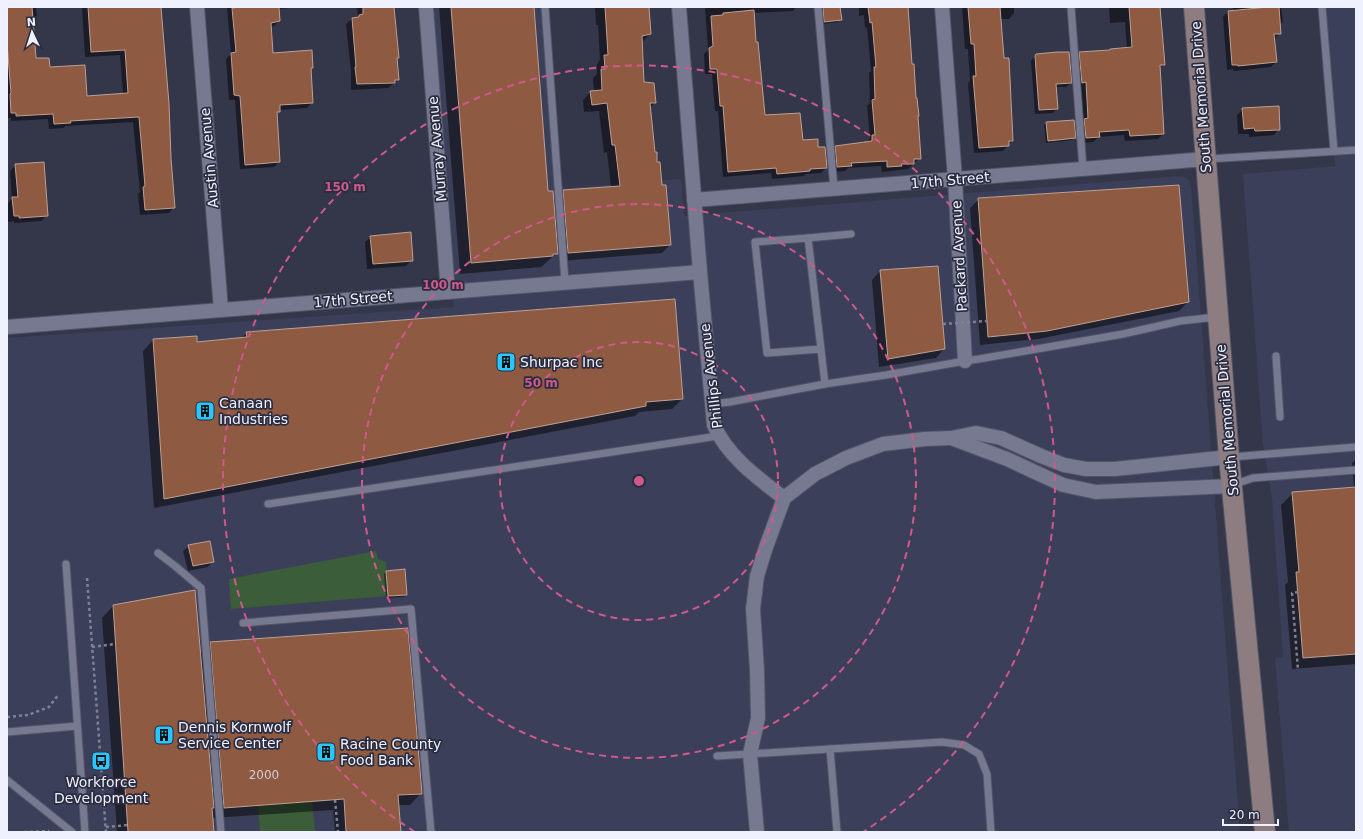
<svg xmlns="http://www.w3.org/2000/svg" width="1363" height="839" font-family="'DejaVu Sans',sans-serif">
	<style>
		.built { fill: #3c3f59 }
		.green { fill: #3b5d3a }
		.shadow { fill: #0007 }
		.building { fill: #8e5a42; stroke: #bca195 }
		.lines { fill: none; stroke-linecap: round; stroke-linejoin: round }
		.service-casing { stroke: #525466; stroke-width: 9 }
		.minor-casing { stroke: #525466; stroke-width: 16 }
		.secondary-casing { stroke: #525466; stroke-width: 22 }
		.path { stroke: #808293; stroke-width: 2.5; stroke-dasharray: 3 3; stroke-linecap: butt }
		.service { stroke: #777991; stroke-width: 7 }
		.minor { stroke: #777991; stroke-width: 14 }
		.secondary { stroke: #8e7d80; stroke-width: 20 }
		.path-bridge { stroke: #808293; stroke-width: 2.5; stroke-dasharray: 3 3; stroke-linecap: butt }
		.ring { fill: none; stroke: #d0598c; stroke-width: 2; stroke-dasharray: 7 5 }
		.labels { text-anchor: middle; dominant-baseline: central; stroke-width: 3.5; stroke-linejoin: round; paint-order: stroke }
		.number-label { font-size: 12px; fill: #d7cbd0 }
		.street-label { font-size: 14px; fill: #eff1ff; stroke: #2a2c3f }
		.poi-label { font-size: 14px; fill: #eff1ff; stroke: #2a2c3f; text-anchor: start }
		.centre { fill: #d0598c; stroke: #2a2c3f; stroke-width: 2 }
		.ring-label { font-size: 12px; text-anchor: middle; font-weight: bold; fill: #d0598c; stroke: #2a2c3f; stroke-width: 3.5; stroke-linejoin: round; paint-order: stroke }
	</style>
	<rect width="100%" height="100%" fill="#34364a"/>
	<g class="built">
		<polygon points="432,7 541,7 555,189 681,179 684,216 1181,176 1185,177 1189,180 1191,186 1240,832 7,832 7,338 454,307"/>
		<polygon points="1322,7 1356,7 1356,832 1289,832 1275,658 1283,657 1272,498 1263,444 1243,174 1335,166"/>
	</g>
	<g class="green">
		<polygon points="376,551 378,559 386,562 388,596 231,609 229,579"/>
		<polygon points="312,801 315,832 260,832 258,805"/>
	</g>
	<g class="shadow">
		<polygon points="7,7 36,7 37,16 32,21 35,59 86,97 123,94 120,55 85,57 82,7 159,7 174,207 169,213 140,215 138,194 140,192 133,122 65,126 64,128 49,129 48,119 11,121 11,118 7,118"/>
		<polygon points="227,7 298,7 280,9 279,12 279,21 274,26 270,27 272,54 312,68 310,70 312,102 307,108 279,110 279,112 276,114 279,162 274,167 240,169 235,100 229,100 226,59 231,54"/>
		<polygon points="357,7 393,7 398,57 396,59 398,80 388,88 351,90 351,72 346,24 352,19 358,17"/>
		<polygon points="439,7 533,7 547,192 557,253 541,267 460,274"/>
		<polygon points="595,7 642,7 650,34 642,42 644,83 655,103 650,107 657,164 670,245 662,253 560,261 556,199 564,191 611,187 607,152 604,153 599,111 584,112 583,100 591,92 594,91 593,78 597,74 597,64 600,60 598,25 596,25"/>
		<polygon points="705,7 796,7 793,11 753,13 755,43 765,116 802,141 817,149 826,168 821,173 806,174 804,176 772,179 771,173 723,177 718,111 715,111 712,74 705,74 704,54 708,50"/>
		<polygon points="823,7 839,7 841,20 838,22 822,24 821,9"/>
		<polygon points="859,7 907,7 920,158 908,169 882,172 881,166 848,168 845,171 832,172 830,152 836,147 867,143 870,138 867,106 870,103 869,73 871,71 867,27 865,28 864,15 859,16"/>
		<polygon points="962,7 1014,7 1014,13 1009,19 1000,19 1012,141 1003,151 974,153 968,83 970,81 968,49 965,49"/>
		<polygon points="1109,7 1159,7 1164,64 1159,69 1163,134 1158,139 1125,141 1124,135 1099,137 1093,142 1081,143 1083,121 1081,87 1077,87 1074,58 1080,53 1108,52 1110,50 1127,49 1125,22 1110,23"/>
		<polygon points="1233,7 1281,7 1283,22 1279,25 1280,33 1274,39 1276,62 1271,67 1234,71 1233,69 1227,70 1223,17 1228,11 1234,11"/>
		<polygon points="1036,55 1071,83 1066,87 1055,87 1057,108 1053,113 1035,114 1031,61"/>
		<polygon points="1243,109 1279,129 1274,135 1249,137 1249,134 1238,134 1237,115"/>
		<polygon points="1047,123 1075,138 1072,140 1046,143 1044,125"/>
		<polygon points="16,165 47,215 41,221 14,223 14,221 8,222 7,204 12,199 10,171"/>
		<polygon points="979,199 1188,302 1179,311 1038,339 980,345 970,208"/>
		<polygon points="371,237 412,260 406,266 367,269 365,242"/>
		<polygon points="880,271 944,349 936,358 879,367 872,280"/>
		<polygon points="247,333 682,399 672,409 639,412 635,416 154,508 143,351 153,340 196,343 241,338"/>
		<polygon points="1356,460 1356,664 1292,669 1285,585 1288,582 1281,505 1293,493 1354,488 1352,463"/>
		<polygon points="189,546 213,561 208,567 188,571 183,551"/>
		<polygon points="387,572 406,595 404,597 386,598 384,574"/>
		<polygon points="194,591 200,654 211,643 421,793 410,805 398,805 400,832 335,832 333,810 212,818 213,832 117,832 102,618 113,606"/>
	</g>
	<g class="building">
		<polygon points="7,7 32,7 36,58 49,58 50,67 85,65 87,96 128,93 125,50 91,52 88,7 161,7 169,104 171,158 175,208 145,210 143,187 145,186 139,117 70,121 71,123 54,124 53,114 16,116 16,113 11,113 10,94 11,93 7,43"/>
		<polygon points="243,7 279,7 280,21 271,23 273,53 312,50 313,68 311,68 313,103 280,105 280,112 277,112 280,162 245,165 240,96 234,95 231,53 236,52 232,8"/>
		<polygon points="363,7 394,7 399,58 397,58 399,80 395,80 395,83 357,84 355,67 356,67 352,18 359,17 359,15 363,14"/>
		<polygon points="451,7 534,7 548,191 553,191 558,254 553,254 553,256 471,263"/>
		<polygon points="605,7 649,7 651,34 642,36 644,82 654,83 656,103 650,103 655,152 657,152 657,162 660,162 662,185 666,185 671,245 568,253 563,190 620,186 615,145 612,145 607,103 592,105 590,91 602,90 601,69 605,69 604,55 608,55"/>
		<polygon points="823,7 840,7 842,20 824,22"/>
		<polygon points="868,7 908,7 912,64 914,64 916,98 917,98 919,116 918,116 921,159 914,159 914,164 901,164 902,166 887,167 887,161 851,163 852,166 837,167 835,146 872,141 872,135 875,135 872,100 875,99 874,67 876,67 872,22 870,23"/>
		<polygon points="968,7 1000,7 1004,58 1009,58 1013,141 1009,141 1009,146 979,148 973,76 976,76 974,44 971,44"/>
		<polygon points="1129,7 1160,7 1165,65 1160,65 1164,134 1130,136 1129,130 1099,132 1100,137 1086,138 1084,119 1088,118 1086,82 1082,83 1079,52 1110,50 1110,49 1132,47"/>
		<polygon points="1268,7 1279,7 1281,34 1274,34 1277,62 1238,66 1238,65 1232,65 1228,11"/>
		<polygon points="754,10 756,42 758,42 765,115 800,113 803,140 818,139 818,147 825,147 827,168 810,169 810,171 777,174 776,168 728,172 723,106 720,106 717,69 710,69 709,48 713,46 711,16 723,15 723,13"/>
		<polygon points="1057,52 1069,52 1072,83 1056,84 1058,109 1039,110 1035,56 1036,54"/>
		<polygon points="1279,106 1280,130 1255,131 1254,128 1244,129 1242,108"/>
		<polygon points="1074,120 1076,138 1048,141 1046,122"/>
		<polygon points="44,162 48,216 19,218 19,216 14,216 12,197 18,197 15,164"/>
		<polygon points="1179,185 1189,302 1047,331 988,337 978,198"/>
		<polygon points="411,232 413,261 373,264 370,236"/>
		<polygon points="938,266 945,349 888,359 880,270"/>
		<polygon points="675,299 683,399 646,402 646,406 164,499 153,339 197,336 197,342 247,337 246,332"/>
		<polygon points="1356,487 1356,654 1303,658 1296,572 1299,572 1292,492"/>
		<polygon points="210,541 214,562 193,566 188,545"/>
		<polygon points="405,569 407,595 388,596 386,571"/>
		<polygon points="195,590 214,808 212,808 214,832 128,832 113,605"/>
		<polygon points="408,628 422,794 398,795 401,832 346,832 344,799 224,808 210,642"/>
	</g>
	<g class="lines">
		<defs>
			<g id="service">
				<polyline points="545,7 565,282"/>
				<polyline points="818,7 834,189"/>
				<polyline points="1071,7 1083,169"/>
				<polyline points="1322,7 1334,151"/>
				<polyline points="1208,159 1356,150"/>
				<polyline points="808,238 851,234"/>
				<polyline points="821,349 767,353 755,242 808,238 825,384"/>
				<polyline points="1276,356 1280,417"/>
				<polyline points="712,404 730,402 825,384 886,375 965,361 979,359 1123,334 1180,321 1216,317"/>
				<polyline points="1231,457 1356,447"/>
				<polyline points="1232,485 1253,478 1356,470"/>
				<polyline points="268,504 718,436"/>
				<polyline points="158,553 175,566 201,588 221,832"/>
				<polyline points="66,564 85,832"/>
				<polyline points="243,623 411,609 431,832"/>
				<polyline points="7,732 77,726"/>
				<polyline points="830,749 837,832"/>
				<polyline points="717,756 942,742 964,745 979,754 987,774 991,832"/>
				<polyline points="7,780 72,832"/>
			</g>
			<g id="minor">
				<polyline points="197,7 221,310"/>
				<polyline points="426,7 448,292"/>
				<path d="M679 7 700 272 714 425C726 455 759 479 784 498"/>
				<polyline points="942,7 955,179 965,361"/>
				<polyline points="694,200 1206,159"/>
				<polyline points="7,327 700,272"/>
				<polyline points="951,438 1007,459 1063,485 1096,492 1232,486"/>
				<polyline points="784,498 815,474 846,458 883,444 925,439 951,438 976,433 1001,438 1041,456 1064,465 1086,469 1115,469 1229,457"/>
				<polyline points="757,832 750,754 758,718 757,670 753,609 757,576 766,547 784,498"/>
			</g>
			<polyline id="secondary" points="1194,7 1229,457 1265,832"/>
		</defs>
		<use href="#service" class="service-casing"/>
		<use href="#minor" class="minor-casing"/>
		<use href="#secondary" class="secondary-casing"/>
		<g class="path">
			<polyline points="87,578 106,832"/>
			<polyline points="1298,592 1292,593 1298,670"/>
			<polyline points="92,647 115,644"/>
			<polyline points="7,717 28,715 49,707 59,694"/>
			<polyline points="335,800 338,832"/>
			<polyline points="106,827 128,825"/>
			<polyline points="24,832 49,831"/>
		</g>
		<use href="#service" class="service"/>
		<use href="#minor" class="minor"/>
		<use href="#secondary" class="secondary"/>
		<polyline class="path-bridge" points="943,324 987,321"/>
	</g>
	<g class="ring">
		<circle cx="639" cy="481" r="139"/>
		<circle cx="639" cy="481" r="277"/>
		<path d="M415 832A416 416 0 1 1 863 832"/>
	</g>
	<defs>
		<symbol id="building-square" viewBox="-11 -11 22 22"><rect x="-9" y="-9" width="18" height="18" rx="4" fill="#27c8ff" stroke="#2a2c3f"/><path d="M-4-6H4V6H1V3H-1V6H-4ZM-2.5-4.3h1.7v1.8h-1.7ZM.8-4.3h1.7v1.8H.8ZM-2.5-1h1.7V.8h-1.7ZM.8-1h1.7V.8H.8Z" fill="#111"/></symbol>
		<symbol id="bus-square" viewBox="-11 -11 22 22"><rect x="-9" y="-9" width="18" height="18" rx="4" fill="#27c8ff" stroke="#2a2c3f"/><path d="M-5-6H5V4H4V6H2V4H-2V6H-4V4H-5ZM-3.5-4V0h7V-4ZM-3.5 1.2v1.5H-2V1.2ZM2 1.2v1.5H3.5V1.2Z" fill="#111"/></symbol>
	</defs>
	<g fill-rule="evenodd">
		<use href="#building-square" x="495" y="351" width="22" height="22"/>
		<use href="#building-square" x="194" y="400" width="22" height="22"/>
		<use href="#building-square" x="153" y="724" width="22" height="22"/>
		<use href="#building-square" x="315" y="741" width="22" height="22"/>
		<use href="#bus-square" x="90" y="750" width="22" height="22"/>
	</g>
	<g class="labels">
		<g class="number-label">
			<text x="264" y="775">2000</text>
		</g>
		<g class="street-label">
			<text transform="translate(1201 97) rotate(-94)">South Memorial Drive</text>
			<text transform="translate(437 149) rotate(-95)">Murray Avenue</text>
			<text transform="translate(209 158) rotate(-95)">Austin Avenue</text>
			<text transform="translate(950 180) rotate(-5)">17th Street</text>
			<text transform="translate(959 256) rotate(-93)">Packard Avenue</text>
			<text transform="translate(353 299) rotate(-5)">17th Street</text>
			<text transform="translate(711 376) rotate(-97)">Phillips Avenue</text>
			<text transform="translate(1227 420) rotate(-95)">South Memorial Drive</text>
		</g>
		<g class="poi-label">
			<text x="520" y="362">Shurpac Inc</text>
			<text x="219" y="403">Canaan<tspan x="219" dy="16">Industries</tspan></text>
			<text x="178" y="727">Dennis Kornwolf<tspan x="178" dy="16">Service Center</tspan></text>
			<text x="340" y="744">Racine County<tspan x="340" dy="16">Food Bank</tspan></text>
			<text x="101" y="782" text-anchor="middle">Workforce<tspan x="101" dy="16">Development</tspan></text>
		</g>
	</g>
	<circle cx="639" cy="481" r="6" class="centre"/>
	<g class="ring-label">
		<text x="345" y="191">150 m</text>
		<text x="443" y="289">100 m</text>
		<text x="541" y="387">50 m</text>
	</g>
	<rect width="1363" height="839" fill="none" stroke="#eff1ff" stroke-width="16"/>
	<g transform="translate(32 32) rotate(356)" stroke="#2a2c3f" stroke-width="3" paint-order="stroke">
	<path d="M0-3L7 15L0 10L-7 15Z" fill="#eff1ff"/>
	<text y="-6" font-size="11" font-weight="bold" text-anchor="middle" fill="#eff1ff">N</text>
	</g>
	<path d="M1223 819v6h55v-6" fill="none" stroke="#eff1ff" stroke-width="2"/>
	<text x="1229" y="819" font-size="12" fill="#eff1ff" stroke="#2a2c3f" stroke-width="3" paint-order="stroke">20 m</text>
</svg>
